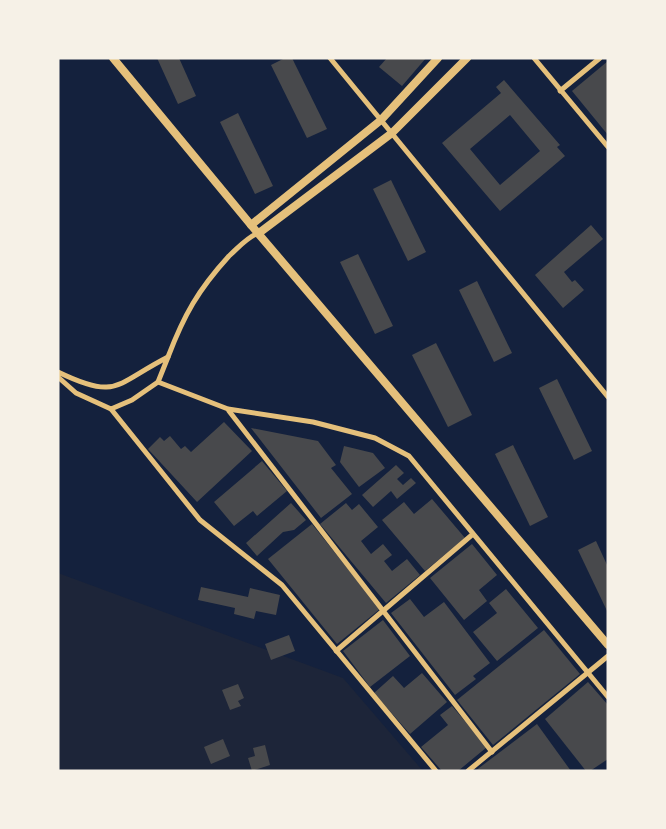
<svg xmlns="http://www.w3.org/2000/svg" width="666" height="829" font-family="'Varela Round',sans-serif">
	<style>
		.green { fill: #1d2539 }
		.building { fill: #48494c; fill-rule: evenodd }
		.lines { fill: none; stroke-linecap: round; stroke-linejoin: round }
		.minor { stroke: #e5c07b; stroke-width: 5 }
		.secondary { stroke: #e5c07b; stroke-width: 8 }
	</style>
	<rect width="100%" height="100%" fill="#14213d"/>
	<polygon class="green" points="58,573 343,678 423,771 58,771"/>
	<g class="building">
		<polygon points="157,58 179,58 196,96 178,104"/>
		<polygon points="285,58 292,58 327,129 307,138 271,65"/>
		<polygon points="387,58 426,58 402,86 379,67"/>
		<polygon points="608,61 608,135 572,91"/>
		<path d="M504 80 560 145 557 147 565 156 500 211 442 143 501 93 496 87ZM510 115 540 151 500 185 470 149Z"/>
		<polygon points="238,113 273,186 255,194 220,122"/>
		<polygon points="391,180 426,252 408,261 373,189"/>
		<polygon points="591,225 603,239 564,272 572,282 575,280 584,290 563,308 535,275"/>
		<polygon points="358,254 393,326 375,334 340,262"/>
		<polygon points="477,281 512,353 494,362 459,290"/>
		<polygon points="436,343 472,415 448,427 412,355"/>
		<polygon points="557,379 592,451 574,460 539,388"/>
		<polygon points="224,422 252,451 197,502 148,449 160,437 164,441 170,436 181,449 185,446 191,452"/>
		<polygon points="251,428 318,441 336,465 331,468 352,494 321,518"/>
		<polygon points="513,445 548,517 530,526 495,454"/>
		<polygon points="344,446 373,453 385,468 359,487 340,462"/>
		<polygon points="262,461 287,491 257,516 253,511 234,526 214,502"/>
		<polygon points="396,465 404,473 397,479 403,485 411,478 416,483 397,499 391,491 373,507 362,495"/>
		<polygon points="432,499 465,538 425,571 382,520 404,502 414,514"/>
		<polygon points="291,503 306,520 294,530 283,532 257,556 246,543"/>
		<polygon points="346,503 352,510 359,504 378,527 361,541 371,554 383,544 392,555 384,561 392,571 407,559 420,575 386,603 320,524"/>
		<polygon points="312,524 380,609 337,644 268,559"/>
		<polygon points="596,541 608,567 608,613 578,550"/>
		<polygon points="472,544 497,575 479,590 487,601 464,620 430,578"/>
		<polygon points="201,587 248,597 250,588 280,595 276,615 256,611 254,619 234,614 235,608 198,600"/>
		<polygon points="506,589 538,628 497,661 473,632 497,613 489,603"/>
		<polygon points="410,599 424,617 444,602 490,663 473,676 476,679 455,695 391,613"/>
		<polygon points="383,620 410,656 370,687 343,651"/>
		<polygon points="544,630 580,674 493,745 457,700"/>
		<polygon points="289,635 295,651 271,660 265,644"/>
		<polygon points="422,673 447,702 410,734 374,693 393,676 404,688"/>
		<polygon points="588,682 608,705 608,759 590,771 586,771 545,719"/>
		<polygon points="238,684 244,698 238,701 241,706 230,710 222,690"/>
		<polygon points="452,706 487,747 458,771 442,771 421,747 448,725 440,715"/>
		<polygon points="537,724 571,771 475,771"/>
		<polygon points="223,739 230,756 211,764 204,747"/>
		<polygon points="265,745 270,765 252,771 248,758 255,756 253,748"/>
	</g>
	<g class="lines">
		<g class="minor">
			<polyline points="330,58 608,397"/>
			<polyline points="534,58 608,147"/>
			<polyline points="560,91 600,58"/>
			<path d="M168 357C184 315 198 290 229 256 239 247 246 238 258 233"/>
			<path d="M58 372C118 401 115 384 168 357L158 382 132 400 111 409 76 393 58 377"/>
			<polyline points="158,382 228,409 313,422 375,438 409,456 608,697"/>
			<polyline points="111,409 200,520 282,585 436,771"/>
			<polyline points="229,411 492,752"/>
			<polyline points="336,651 473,534"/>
			<polyline points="468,771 608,656"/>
		</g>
		<g class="secondary">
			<polyline points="113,58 251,225 608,645"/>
			<polyline points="251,225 381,120 438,58"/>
			<polyline points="259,233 392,133 467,58"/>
		</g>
	</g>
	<rect width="666" height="829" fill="none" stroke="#f6f1e7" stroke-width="119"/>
</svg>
